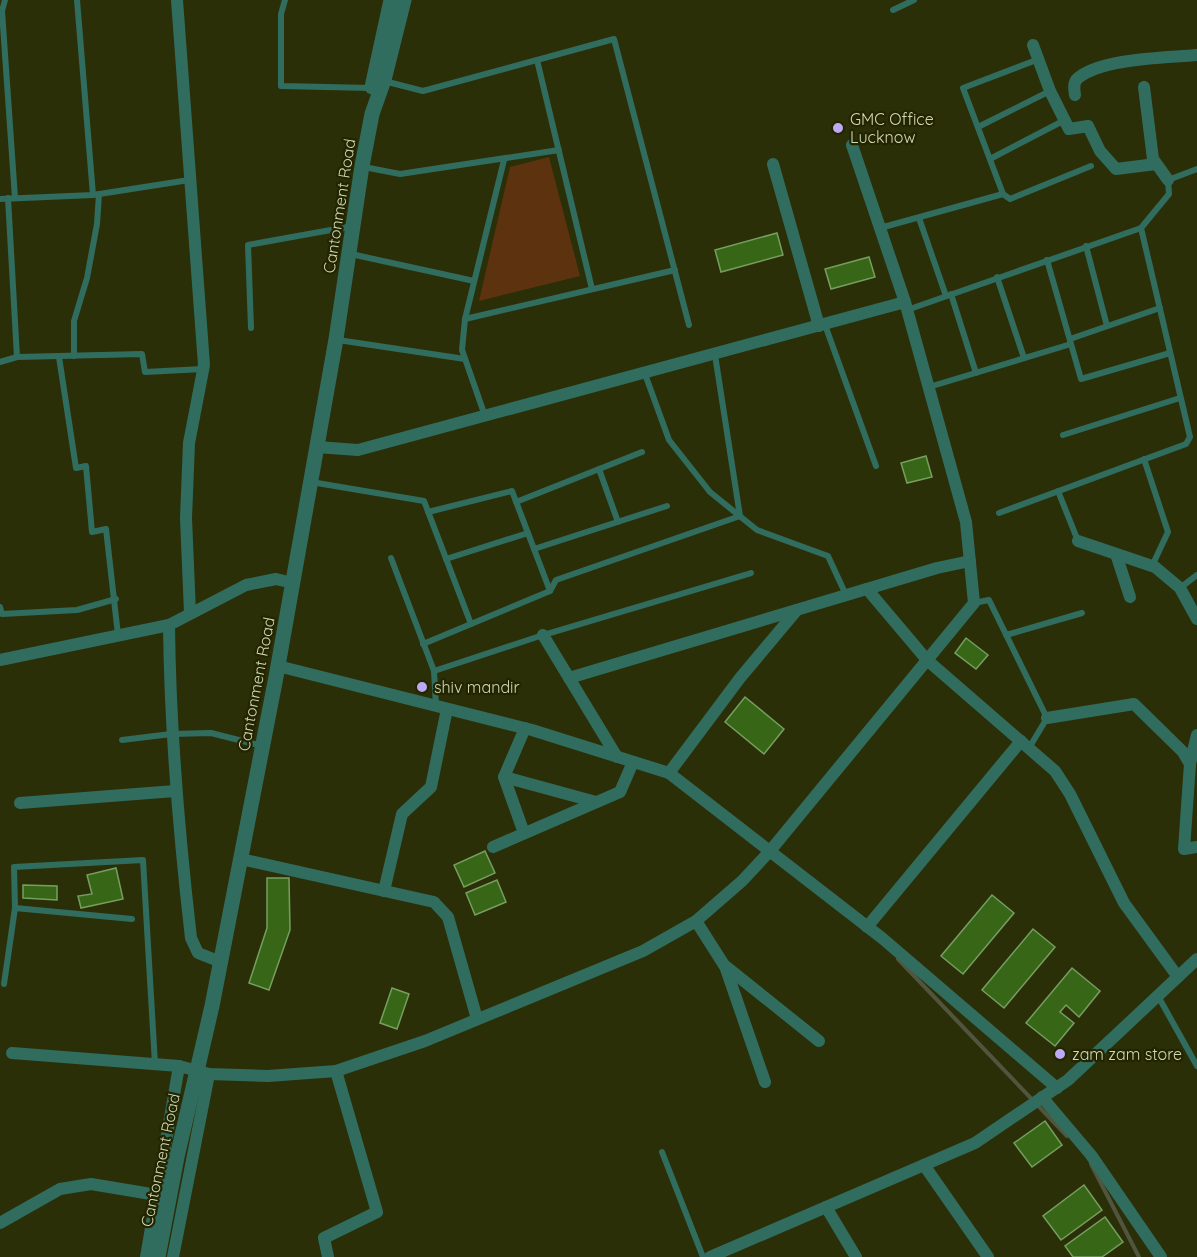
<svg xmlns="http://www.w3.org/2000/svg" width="1197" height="1257" font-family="Quicksand,sans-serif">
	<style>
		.green { fill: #5d320f }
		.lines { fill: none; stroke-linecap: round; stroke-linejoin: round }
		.stream { stroke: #52553e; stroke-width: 4 }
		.building { fill: #386617; stroke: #769e61; stroke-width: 1.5 }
		.service { stroke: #316d5f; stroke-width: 6 }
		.minor { stroke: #316d5f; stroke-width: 12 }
		.tertiary { stroke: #316d5f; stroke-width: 15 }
		.poi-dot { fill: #bda9f5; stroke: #222500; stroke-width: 2 }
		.labels { text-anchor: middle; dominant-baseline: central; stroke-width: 4.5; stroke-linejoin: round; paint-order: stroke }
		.poi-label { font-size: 16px; fill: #d1d8b4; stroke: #222500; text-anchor: start }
		.street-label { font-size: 16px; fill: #d1d8b4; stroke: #222500 }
	</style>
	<rect width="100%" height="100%" fill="#2b2f08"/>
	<polygon class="green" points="549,157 580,276 479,301 510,167"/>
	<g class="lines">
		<g class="stream">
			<polyline points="898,959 1067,1136"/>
			<polyline points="1091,1164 1139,1257"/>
		</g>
	</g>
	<g class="building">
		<polygon points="777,233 783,255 721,272 715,250"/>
		<polygon points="869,257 875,277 831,289 825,269"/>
		<polygon points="926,456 932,477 907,483 901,463"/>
		<polygon points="966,638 988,655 976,669 955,653"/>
		<polygon points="745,697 784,729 764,754 725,722"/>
		<polygon points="485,851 495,873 464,887 454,865"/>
		<polygon points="116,868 123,899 81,908 78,896 92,894 87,875"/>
		<polygon points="267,878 289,878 290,930 269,990 249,983 267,928"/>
		<polygon points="497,880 506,902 475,915 466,893"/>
		<polygon points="23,885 57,886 57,900 23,898"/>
		<polygon points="992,895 1014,913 963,974 941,956"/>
		<polygon points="1033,929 1055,947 1004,1008 982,990"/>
		<polygon points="1072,968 1100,991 1079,1017 1066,1005 1060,1012 1074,1023 1055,1046 1026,1023"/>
		<polygon points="392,988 409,994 397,1029 380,1023"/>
		<polygon points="1045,1121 1062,1145 1032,1167 1014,1143"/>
		<polygon points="1084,1185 1102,1210 1061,1240 1043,1216"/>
		<polygon points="1105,1217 1123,1242 1102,1257 1073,1257 1065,1246"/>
	</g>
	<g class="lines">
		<g class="service">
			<polyline points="5,0 2,11 15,198"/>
			<polyline points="77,0 93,195"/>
			<polyline points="285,0 281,14 281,86 371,88"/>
			<polyline points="893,10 914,0"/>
			<polyline points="537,60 592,289"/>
			<polyline points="384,81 423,91 614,39 689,325"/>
			<polyline points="978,127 1050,91"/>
			<polyline points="990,159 1063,121"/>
			<polyline points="364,167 400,174 559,150"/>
			<polyline points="1003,194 963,88 1039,59"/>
			<polyline points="8,198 17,357"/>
			<polyline points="0,199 93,195 189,180"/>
			<polyline points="919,218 946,296"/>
			<polyline points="880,228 1003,194 1010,199 1091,166"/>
			<polyline points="1086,246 1107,326"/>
			<polyline points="351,254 474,281"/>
			<polyline points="1047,260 1081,379 1170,353"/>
			<polyline points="997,277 1024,358"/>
			<polyline points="951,294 976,373"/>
			<polyline points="907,310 1141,228 1169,194 1168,180 1197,169"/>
			<polyline points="465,319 675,270"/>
			<polyline points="825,325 876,466"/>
			<polyline points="251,328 248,245 353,226"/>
			<polyline points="1070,339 1160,308"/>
			<polyline points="338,340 465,359"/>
			<polyline points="74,356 74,321 87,278 97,224 99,194"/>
			<polyline points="59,357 76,468 86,466 92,532 106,529 118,635"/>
			<polyline points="0,362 17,357 142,354 145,372 203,369"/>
			<polyline points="645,374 669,440 710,492 757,530 828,556 846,595"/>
			<polyline points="929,387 1071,344"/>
			<polyline points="485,416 462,350 465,319 504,160"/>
			<polyline points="1063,435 1180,398"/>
			<polyline points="1144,459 1168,532 1152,566"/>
			<polyline points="599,469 618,522"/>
			<polyline points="311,482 424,501 471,624"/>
			<polyline points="1058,491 1078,541"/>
			<polyline points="516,502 642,452"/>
			<polyline points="428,512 512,491 550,591"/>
			<polyline points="999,513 1186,444 1190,437 1141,228"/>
			<polyline points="534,549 667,506"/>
			<polyline points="391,558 434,671 436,706"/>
			<polyline points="446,559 528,533"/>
			<polyline points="1180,588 1197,575"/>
			<polyline points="974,603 989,600 1047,718 1029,748"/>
			<polyline points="0,607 2,614 77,610 116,599"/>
			<polyline points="1006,635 1082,613"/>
			<polyline points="423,644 550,591 556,580 740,516 715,355"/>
			<polyline points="434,671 543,635 751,573"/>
			<polyline points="122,740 171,734 211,733 262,746"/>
			<polyline points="15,908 132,919"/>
			<polyline points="4,984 15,908 14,867 143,860 155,1064"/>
			<polyline points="1158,996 1197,1066"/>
			<polyline points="662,1152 703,1257"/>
		</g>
		<g class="minor">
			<polyline points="177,0 204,365 189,443 186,518 190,613"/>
			<polyline points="1033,45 1050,91 1069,129 1088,126 1100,151 1116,169 1156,164"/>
			<polyline points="1144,87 1153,159 1168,180"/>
			<path d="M1075 95C1074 89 1073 82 1078 78 1102 58 1166 58 1197 55"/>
			<polyline points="773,164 819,326"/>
			<polyline points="317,447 358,450 905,302"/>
			<polyline points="1078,541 1155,567 1180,588 1197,619"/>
			<polyline points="1116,554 1130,597"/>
			<polyline points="867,589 927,660 1055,771 1070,794 1124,903 1178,977"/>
			<path d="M169 625C170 730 179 834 191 938L198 953 221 962"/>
			<polyline points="543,635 617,757"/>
			<polyline points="0,660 169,625 246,585 276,579 293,583"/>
			<polyline points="278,666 532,730 669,773 882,938 1057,1088"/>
			<polyline points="569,678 937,568 970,561"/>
			<polyline points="1047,718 1134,704 1183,752 1190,764 1184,849 1197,847"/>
			<polyline points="525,728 504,777 596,802"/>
			<polyline points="1190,764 1197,735"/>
			<polyline points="669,773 740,678 797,610"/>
			<polyline points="504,777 524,833"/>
			<polyline points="20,803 175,791"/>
			<polyline points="493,847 620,792 633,762"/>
			<polyline points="241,859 434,902 448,917 477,1019"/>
			<polyline points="384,891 402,814 431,787 447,709"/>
			<polyline points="696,921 724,965 819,1041"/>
			<polyline points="867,927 1021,741"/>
			<polyline points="725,966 765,1082"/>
			<polyline points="12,1053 179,1066 209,1074 268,1076 336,1071 425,1041 643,951 696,921 742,881 770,851 974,603 966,522 905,302 852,145"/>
			<polyline points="1042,1097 1091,1155 1161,1257"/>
			<polyline points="924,1165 988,1257"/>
			<polyline points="826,1207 856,1257"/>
			<polyline points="0,1223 60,1189 91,1184 157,1195"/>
			<polyline points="146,1257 179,1066"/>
			<polyline points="173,1257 209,1074"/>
			<polyline points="328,1257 324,1238 377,1212 336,1071"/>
			<polyline points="710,1257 975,1143 1068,1080 1197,959"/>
		</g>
		<g class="tertiary">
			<polyline points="372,87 391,0"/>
			<polyline points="158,1257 177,1157 212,1006 276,677 336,339 362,166 372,114 384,80 404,0"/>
		</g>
	</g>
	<g class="poi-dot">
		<circle cx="838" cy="128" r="6"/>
		<circle cx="422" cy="687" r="6"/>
		<circle cx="1060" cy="1054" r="6"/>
	</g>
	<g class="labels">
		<g class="poi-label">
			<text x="850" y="119">GMC Office<tspan x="850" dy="18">Lucknow</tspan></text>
			<text x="434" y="687">shiv mandir</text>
			<text x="1072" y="1054">zam zam store</text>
		</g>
		<g class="street-label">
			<text transform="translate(339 206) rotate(-81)">Cantonment Road</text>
			<text transform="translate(256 684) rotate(-79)">Cantonment Road</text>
			<text transform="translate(160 1160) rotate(-78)">Cantonment Road</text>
		</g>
	</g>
</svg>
